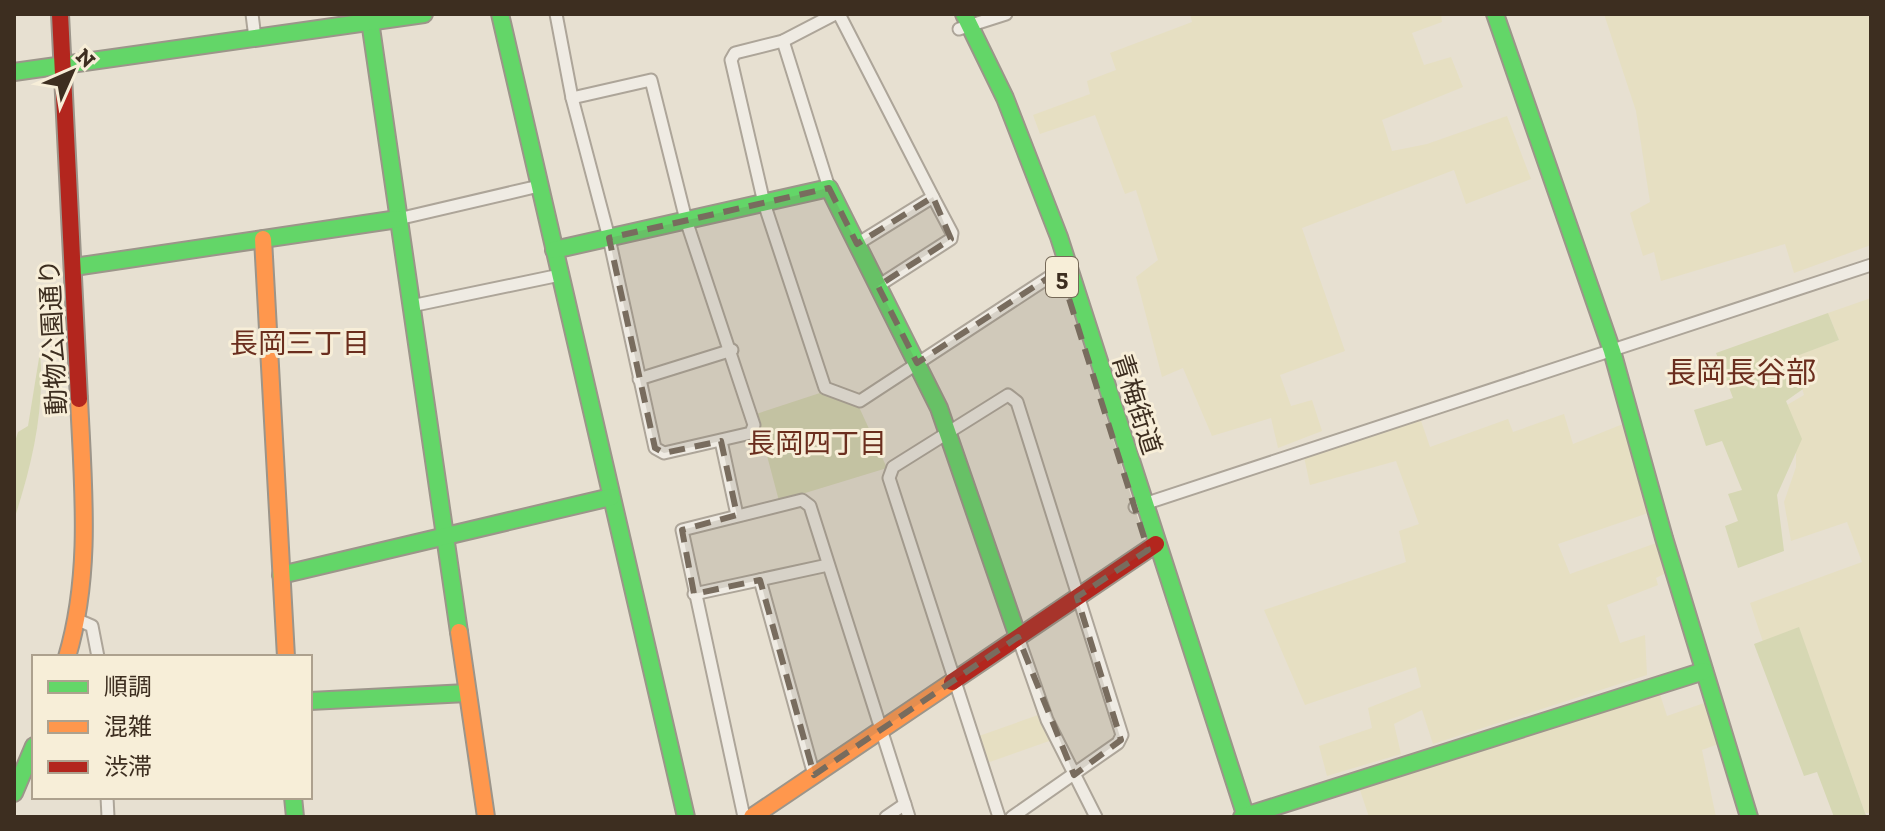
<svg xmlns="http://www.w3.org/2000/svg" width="1885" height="831" font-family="'Zilla Slab','Noto Sans JP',serif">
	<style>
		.farmland { fill: #e6dfc2 }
		.green { fill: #d6d7b3 }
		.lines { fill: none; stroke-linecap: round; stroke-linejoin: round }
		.street-casing { stroke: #ada599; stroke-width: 15 }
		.fast-casing { stroke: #9c958a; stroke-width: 20 }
		.slow-casing { stroke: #9c958a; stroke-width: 20 }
		.jam-casing { stroke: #9c958a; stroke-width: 20 }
		.street { stroke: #efebe3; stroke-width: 11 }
		.fast { stroke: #63d668; stroke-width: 16 }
		.slow { stroke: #ff974d; stroke-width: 16 }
		.jam { stroke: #b3261e; stroke-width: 16 }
		.marked { fill: #786c5e; fill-opacity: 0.2; stroke: #786c5e; stroke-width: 6; stroke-dasharray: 16 10; stroke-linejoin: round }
		.labels { text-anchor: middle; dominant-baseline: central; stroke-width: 6; stroke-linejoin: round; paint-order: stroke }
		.shield { fill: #f7eed8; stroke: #756857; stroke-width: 2 }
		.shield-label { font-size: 24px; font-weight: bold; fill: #3d2e20 }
		.street-label { font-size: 26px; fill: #3d2e20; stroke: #f7eed8 }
		.neighbourhood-label { font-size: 28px; fill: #6b2e1e; stroke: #f7eed8 }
		.quarter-label { font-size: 30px; fill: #6b2e1e; stroke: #f7eed8 }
	</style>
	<rect width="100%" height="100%" fill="#e7e0d1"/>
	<g class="farmland">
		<polygon points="1190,14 1441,14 1442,22 1412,33 1424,65 1451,57 1463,87 1382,120 1392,151 1427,144 1507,116 1531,179 1466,204 1454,170 1302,228 1345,351 1280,375 1291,406 1312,400 1322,431 1278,448 1271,418 1212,436 1183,368 1162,377 1136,277 1158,260 1136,190 1125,194 1095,115 1040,134 1033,115 1090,94 1087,81 1116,70 1110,53 1192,22"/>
		<polygon points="1604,14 1871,14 1871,245 1794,273 1785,244 1661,281 1654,252 1643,256 1630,213 1650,202 1636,111"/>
		<polygon points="1871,298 1871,813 1865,813 1799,628 1763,642 1750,603 1862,562 1847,522 1791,541 1784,502 1796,467 1796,433 1787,405 1804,395 1793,357 1839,340 1828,313"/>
		<polygon points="1418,412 1430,447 1508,419 1513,432 1564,414 1573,444 1623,424 1648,513 1558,544 1570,574 1659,542 1668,572 1656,578 1658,585 1607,605 1620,643 1645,635 1647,675 1433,744 1422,710 1394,724 1401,754 1327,776 1319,746 1372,728 1368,708 1421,687 1416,667 1305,705 1264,610 1406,562 1399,531 1419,524 1396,461 1310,485 1303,452"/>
		<polygon points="1657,685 1667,716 1707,702 1721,743 1702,750 1716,817 1369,817 1360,790"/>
		<polygon points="1041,714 1052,740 987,763 979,736"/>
	</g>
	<g class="green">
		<polygon points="1828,313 1839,340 1794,357 1803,389 1786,401 1802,439 1777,495 1784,551 1738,568 1725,526 1738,521 1728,494 1742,490 1722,441 1706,446 1694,410 1733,398 1716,353"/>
		<path d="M40 352C45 410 32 465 14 520V445L18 432 28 426Z"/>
		<polygon points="820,393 859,407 887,468 779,501 756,414"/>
		<polygon points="1799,627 1865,813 1867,817 1834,817 1817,772 1804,776 1754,644"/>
	</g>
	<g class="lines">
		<defs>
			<g id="street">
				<polyline points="252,14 255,38"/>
				<polyline points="556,14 572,98"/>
				<polyline points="835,14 783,41 735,53 731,60 764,203 825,388 860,401 1060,270"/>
				<polyline points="839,14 933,197 857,244"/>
				<polyline points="959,29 1006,14"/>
				<polyline points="783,41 829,188"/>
				<polygon points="651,80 686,220 754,425 751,433 664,453 655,448 609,238 572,98"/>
				<polyline points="398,219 539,186"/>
				<polyline points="878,286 951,239 952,233 933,197"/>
				<polyline points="411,306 560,275"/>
				<polyline points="639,379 732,350"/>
				<polyline points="721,441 737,515"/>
				<polyline points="1135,507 1871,265"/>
				<polyline points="760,580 814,775"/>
				<polyline points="694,594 828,565"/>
				<polyline points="78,620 92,626 98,657"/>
				<polyline points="1018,637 1047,720 1096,817"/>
				<polyline points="107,797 108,817"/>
				<polyline points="744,817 682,530 802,500 810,506 909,817"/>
				<polyline points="886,817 905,804"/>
				<polyline points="999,817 889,478 893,467 1008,395 1017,402 1122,735 1118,743 1012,817"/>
			</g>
			<g id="fast">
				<polyline points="500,14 686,817"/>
				<polyline points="964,14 1005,98 1059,237 1246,817"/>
				<polyline points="1495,14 1612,351 1664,538 1749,817"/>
				<polyline points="370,21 459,632"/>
				<polyline points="14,72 424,14"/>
				<polyline points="554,250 829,188 939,408 1018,637"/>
				<polyline points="74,267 398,219"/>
				<polyline points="281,575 611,497"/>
				<polyline points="310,701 467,693"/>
				<polyline points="14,793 34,746"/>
				<polyline points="293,797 295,817"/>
				<polyline points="1242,817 1704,671"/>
			</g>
			<g id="slow">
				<polyline points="263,239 286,657"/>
				<polyline points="459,632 486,817"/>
				<path d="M67 657C92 573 83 486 79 399"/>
				<polyline points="752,817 952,682"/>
			</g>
			<g id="jam">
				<polyline points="60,14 79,399"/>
				<polyline points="952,682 1156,544"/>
			</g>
		</defs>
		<use href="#street" class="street-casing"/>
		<use href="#fast" class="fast-casing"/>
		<use href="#slow" class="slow-casing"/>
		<use href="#jam" class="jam-casing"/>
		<use href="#street" class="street"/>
		<use href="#fast" class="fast"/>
		<use href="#slow" class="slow"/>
		<use href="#jam" class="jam"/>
	</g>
	<path class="marked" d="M829 188 857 244 933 197 951 239 878 286 917 363 1060 270 1148 550 1077 597 1121 740 1074 775 1018 637 814 775 760 580 694 594 682 530 737 515 721 441 664 453 655 448 609 238Z"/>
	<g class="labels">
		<rect class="shield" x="1046" y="257" width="32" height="40" rx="6"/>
		<g class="shield-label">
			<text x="1062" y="277">5</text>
		</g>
		<g class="street-label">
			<text transform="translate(53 337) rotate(-93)">動物公園通り</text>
			<text transform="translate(1137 404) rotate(72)">青梅街道</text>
		</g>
		<g class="neighbourhood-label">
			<text x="300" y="343">長岡三丁目</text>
			<text x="817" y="443">長岡四丁目</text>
		</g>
		<g class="quarter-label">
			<text x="1741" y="373">長岡長谷部</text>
		</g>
	</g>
	<rect width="1885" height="831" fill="none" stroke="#3d2e20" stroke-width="32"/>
	<rect x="32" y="655" width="280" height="144" fill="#f7eed8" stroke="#ada18e" stroke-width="2"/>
	<rect x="48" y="681" width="40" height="12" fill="#63d668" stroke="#ada18e" stroke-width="2"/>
	<text x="104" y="695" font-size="24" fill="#3d2e20">順調</text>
	<rect x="48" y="721" width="40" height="12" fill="#ff974d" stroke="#ada18e" stroke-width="2"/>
	<text x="104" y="735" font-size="24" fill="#3d2e20">混雑</text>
	<rect x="48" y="761" width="40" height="12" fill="#b3261e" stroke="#ada18e" stroke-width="2"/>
	<text x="104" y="775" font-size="24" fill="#3d2e20">渋滞</text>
	<g transform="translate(72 72) rotate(45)" stroke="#f7eed8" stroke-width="6" paint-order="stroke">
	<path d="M0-6L14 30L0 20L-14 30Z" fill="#3d2e20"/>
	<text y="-12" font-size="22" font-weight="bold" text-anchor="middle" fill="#3d2e20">N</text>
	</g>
</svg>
